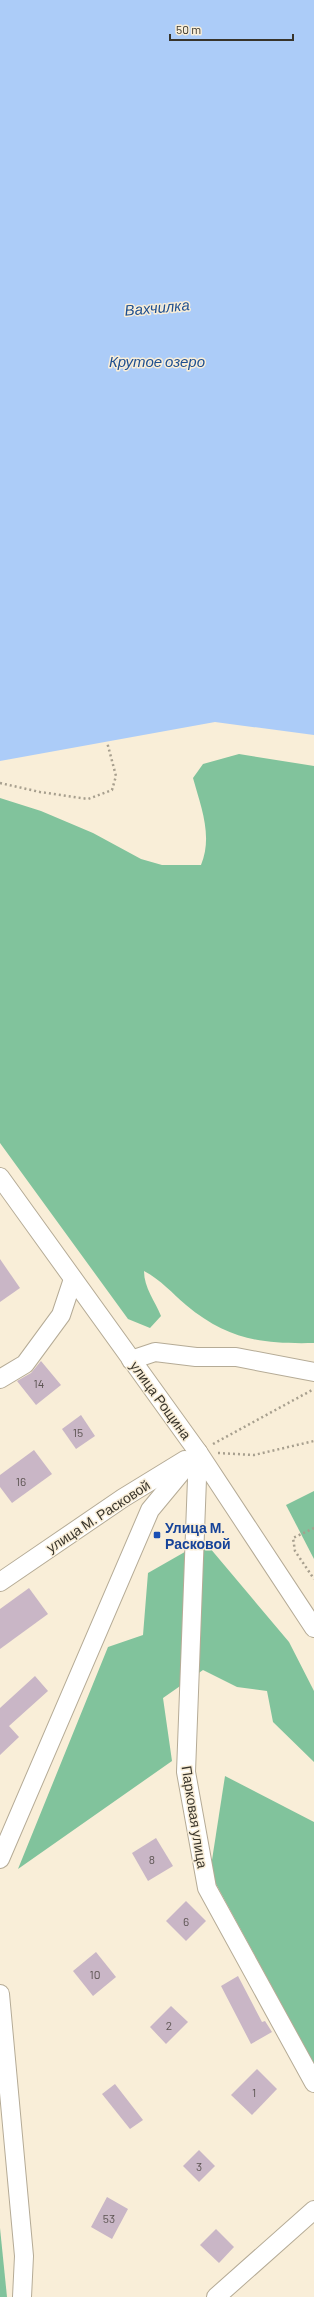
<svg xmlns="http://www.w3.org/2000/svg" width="314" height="2297" font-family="Barlow,sans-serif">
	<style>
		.forest { fill: #81c39c }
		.water { fill: #acccf8 }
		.building { fill: #c9b6c6 }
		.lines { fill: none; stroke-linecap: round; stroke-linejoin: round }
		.minor-casing { stroke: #b5ab96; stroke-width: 20 }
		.path { stroke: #a79f8e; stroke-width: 2.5; stroke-dasharray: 2 3; stroke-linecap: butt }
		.minor { stroke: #fff; stroke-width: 18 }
		.transit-dot { fill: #1a4fb4; stroke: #f9eed8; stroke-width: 1.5 }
		.labels { text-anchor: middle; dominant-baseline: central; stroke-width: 3; stroke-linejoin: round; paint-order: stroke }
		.number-label { font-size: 12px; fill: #5c5452 }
		.street-label { font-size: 14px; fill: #38342b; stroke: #f9eed8 }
		.transit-label { font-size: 14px; font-weight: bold; fill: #164399; stroke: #f9eed8; text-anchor: start }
		.water-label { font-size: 15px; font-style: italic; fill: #1e4f90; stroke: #f9eed8 }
	</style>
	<rect width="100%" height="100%" fill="#f9eed8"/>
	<g class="forest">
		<path d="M239 754 314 766V1343C262 1344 228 1340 186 1305 172 1293 161 1280 144 1271 144 1288 155 1301 161 1316L150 1328 128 1319 0 1143V798L41 811 93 833 141 859 162 865H201C213 836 201 807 193 778L203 764Z"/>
		<polygon points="314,1491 314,1559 286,1505"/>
		<polygon points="204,1541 289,1642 314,1691 314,1762 273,1722 267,1691 237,1687 203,1670 163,1698 172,1761 18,1869 108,1647 143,1635 148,1573"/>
		<polygon points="225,1776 314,1822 314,2064 210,1873"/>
		<polygon points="0,2228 7,2297 0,2297"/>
	</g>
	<polygon class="water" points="0,0 314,0 314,735 215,722 0,761"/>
	<g class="building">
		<polygon points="0,1259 20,1288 0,1302"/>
		<polygon points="41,1361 61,1385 36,1405 17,1381 31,1373"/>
		<polygon points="81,1415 95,1436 76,1449 62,1429"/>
		<polygon points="34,1450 52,1474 12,1503 0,1487 0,1475"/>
		<polygon points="29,1588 48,1614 0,1649 0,1609"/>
		<polygon points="35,1676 48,1691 9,1726 19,1737 0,1755 0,1708"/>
		<polygon points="156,1838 173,1866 148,1881 132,1853"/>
		<polygon points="186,1901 206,1921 186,1941 166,1921"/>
		<polygon points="96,1952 116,1977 93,1996 73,1971"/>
		<polygon points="238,1976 262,2022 265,2021 272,2032 251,2044 221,1986"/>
		<polygon points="171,2006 188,2022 166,2044 150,2027"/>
		<polygon points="257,2069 277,2089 252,2115 231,2095"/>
		<polygon points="115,2084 143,2120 130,2129 102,2094"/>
		<polygon points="199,2150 215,2166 199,2182 183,2166"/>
		<polygon points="107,2197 128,2209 112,2239 91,2227"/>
		<polygon points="216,2229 234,2247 219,2263 200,2245"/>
	</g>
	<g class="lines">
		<defs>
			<g id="minor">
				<polyline points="0,1177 198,1452 314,1628"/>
				<polyline points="131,1360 155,1352 196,1357 236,1357 314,1372"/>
				<polyline points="0,1379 25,1364 61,1315 73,1279"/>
				<polyline points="198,1452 186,1772 207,1888 314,2083"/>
				<polyline points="0,1582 123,1498 185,1460"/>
				<polyline points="0,1859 150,1510 198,1452"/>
				<polyline points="0,1994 24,2256 22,2297"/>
				<polyline points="216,2297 314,2210"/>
			</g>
		</defs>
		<use href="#minor" class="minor-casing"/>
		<g class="path">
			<polyline points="0,783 40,792 88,799 112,790 116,776 107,742"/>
			<polyline points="213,1444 314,1389"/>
			<polyline points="218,1453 254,1455 314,1441"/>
			<polyline points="314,1528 293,1538 295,1551 314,1579"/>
		</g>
		<use href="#minor" class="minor"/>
	</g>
	<rect class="transit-dot" x="153" y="1531" width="8" height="8" rx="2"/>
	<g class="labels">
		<g class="number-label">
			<text x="39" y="1383">14</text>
			<text x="78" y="1432">15</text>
			<text x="21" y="1481">16</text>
			<text x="152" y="1859">8</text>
			<text x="186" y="1921">6</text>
			<text x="95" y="1974">10</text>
			<text x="169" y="2025">2</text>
			<text x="254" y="2092">1</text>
			<text x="199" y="2166">3</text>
			<text x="109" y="2218">53</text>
		</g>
		<g class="street-label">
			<text transform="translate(161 1400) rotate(54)">улица Рощина</text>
			<text transform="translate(98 1516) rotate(-33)">улица М. Расковой</text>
			<text transform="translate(195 1817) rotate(81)">Парковая улица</text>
		</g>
		<g class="transit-label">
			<text x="165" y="1527">Улица М.<tspan x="165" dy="16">Расковой</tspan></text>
		</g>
		<g class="water-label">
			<text transform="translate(157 307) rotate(-5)">Вахчилка</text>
			<text x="157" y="361">Крутое озеро</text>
		</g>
	</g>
	<path d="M170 34v6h123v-6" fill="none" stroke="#38342b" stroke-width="2"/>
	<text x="176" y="34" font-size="12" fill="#38342b" stroke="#f9eed8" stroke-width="3" paint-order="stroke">50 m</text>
</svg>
